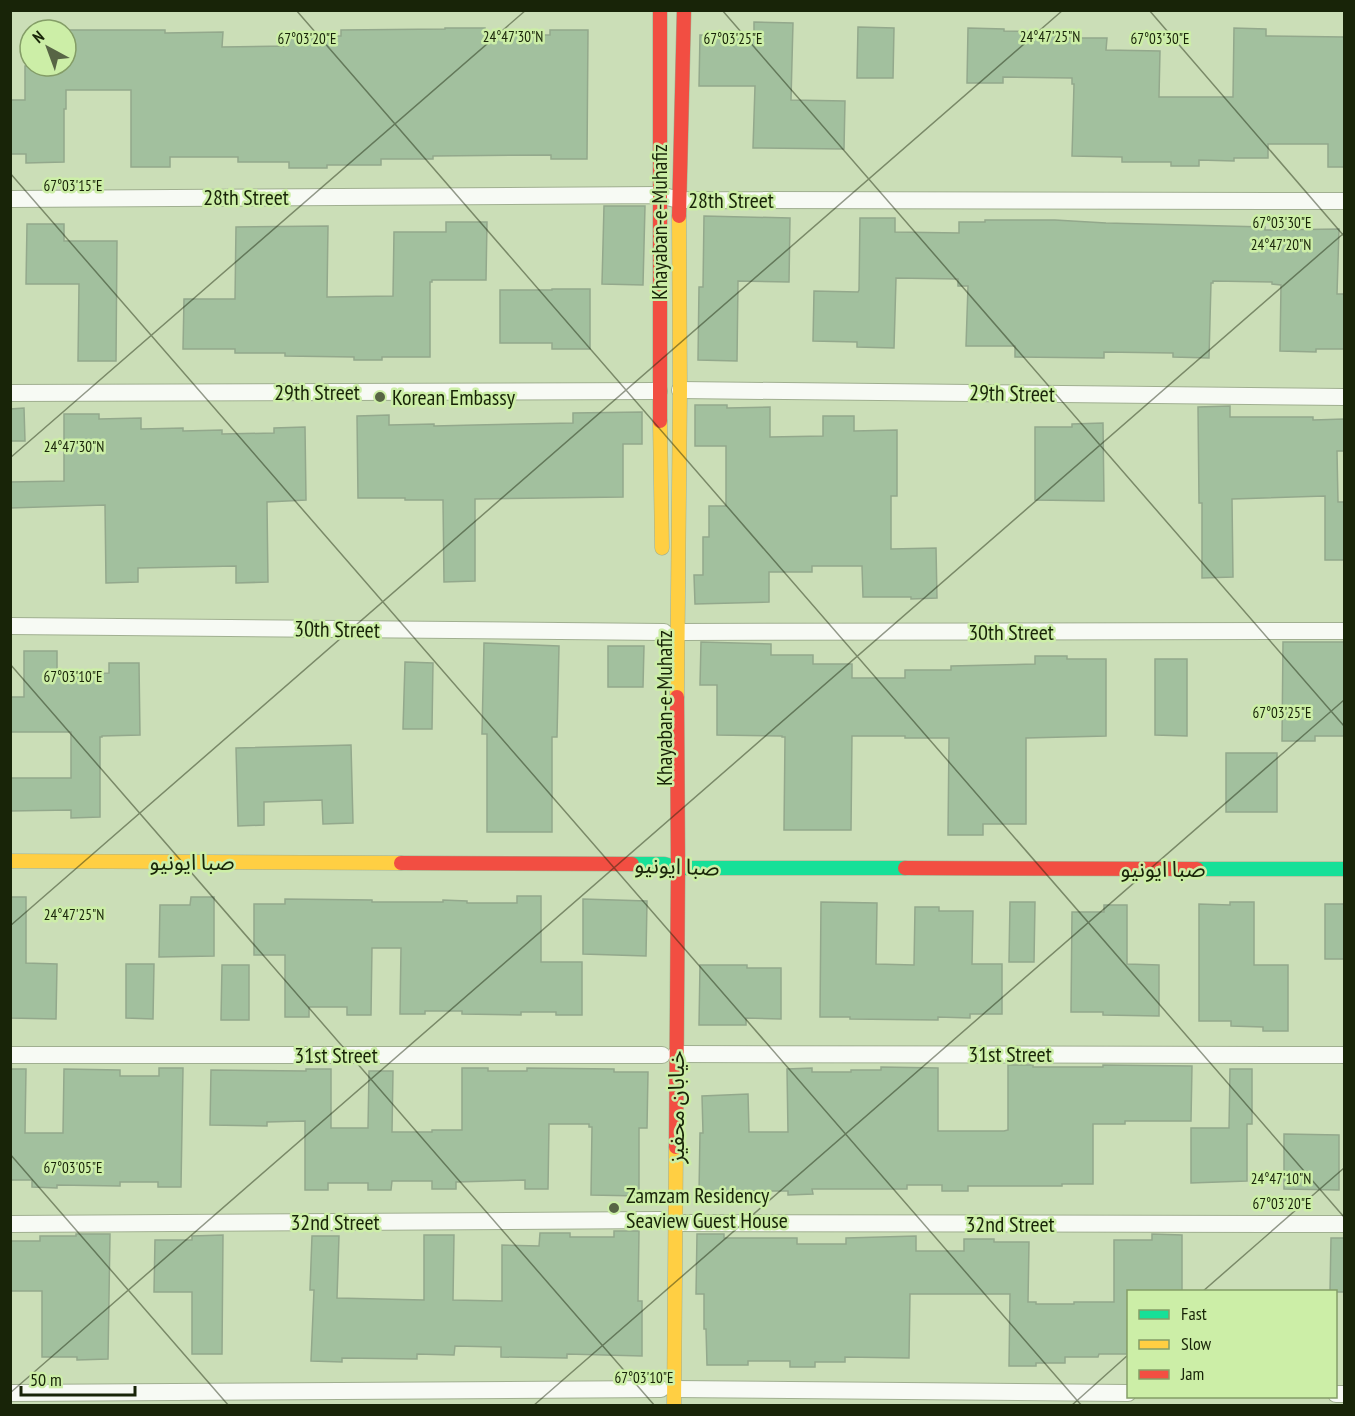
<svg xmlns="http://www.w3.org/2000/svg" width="1355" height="1416" font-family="'PT Sans Narrow','Noto Sans Arabic',sans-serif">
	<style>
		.building { fill: #a2c09e; stroke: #93a88c; stroke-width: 1.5 }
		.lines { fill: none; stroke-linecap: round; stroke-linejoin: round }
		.street-casing { stroke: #a0af90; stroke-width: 18 }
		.fast-casing { stroke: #a0af90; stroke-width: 15 }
		.slow-casing { stroke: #a0af90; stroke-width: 15 }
		.jam-casing { stroke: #a0af90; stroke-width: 15 }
		.street { stroke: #f7faf4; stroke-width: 16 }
		.fast { stroke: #16e098; stroke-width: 14 }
		.slow { stroke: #ffcf43; stroke-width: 14 }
		.jam { stroke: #f24e42; stroke-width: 14 }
		.ticks { fill: none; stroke: #182408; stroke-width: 1.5; stroke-opacity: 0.45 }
		.poi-dot { fill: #576545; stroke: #cceea7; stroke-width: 2 }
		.labels { text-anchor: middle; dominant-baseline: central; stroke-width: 5; stroke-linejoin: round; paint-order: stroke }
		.street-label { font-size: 22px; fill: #182408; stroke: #cceea7 }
		.poi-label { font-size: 22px; fill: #182408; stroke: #cceea7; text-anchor: start }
		.ticks-label { font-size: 15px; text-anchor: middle; fill: #182408; stroke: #cceea7; stroke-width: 5; stroke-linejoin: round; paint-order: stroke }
	</style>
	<rect width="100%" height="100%" fill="#cbdeb7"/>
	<g class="building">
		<polygon points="754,22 793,23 791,100 845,101 844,149 753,148 755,86 699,86 700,35 754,36"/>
		<polygon points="858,27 894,28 893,78 857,78"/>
		<polygon points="445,28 485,28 485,35 550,35 550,30 588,30 587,159 551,159 551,155 433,156 433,159 381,159 381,165 327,165 327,168 289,168 289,162 238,162 238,157 170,157 170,167 131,167 131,90 66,90 66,109 64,109 64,162 26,163 26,154 10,154 10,100 25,100 25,66 66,66 66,30 165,30 165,33 223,32 222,47 288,46 288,36 341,36 341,30 445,29"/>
		<polygon points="968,28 1004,29 1004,31 1056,32 1055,38 1107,38 1106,50 1160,51 1159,97 1233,97 1234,28 1266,29 1266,36 1344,37 1344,167 1328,167 1328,144 1268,144 1268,158 1234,158 1234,161 1199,160 1199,166 1171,166 1171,162 1122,162 1122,157 1072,156 1074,84 1072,84 1072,78 1003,77 1003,83 967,83"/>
		<polygon points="604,206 645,206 643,285 602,284"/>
		<polygon points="704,216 790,218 789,282 738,281 737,361 698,360 699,287 703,287"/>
		<polygon points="860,218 895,218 895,232 959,233 959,222 985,222 985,220 1055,220 1106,223 1265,227 1265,230 1339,229 1337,294 1344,294 1344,349 1316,349 1316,352 1280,351 1281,285 1272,284 1272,282 1213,281 1213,283 1211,283 1209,358 1173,357 1173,353 1104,352 1104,358 1015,357 1015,346 966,346 968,286 958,286 958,279 896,278 894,348 857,347 857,342 813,341 814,291 858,292 859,290"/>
		<polygon points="446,222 487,222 486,280 432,280 432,282 430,282 430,357 382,357 382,360 354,360 354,357 285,356 285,353 235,353 235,349 183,349 184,299 235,299 236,227 328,226 327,297 393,296 394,232 446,232"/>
		<polygon points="27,224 64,224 64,241 117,241 116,361 78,361 79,284 26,284"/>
		<polygon points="552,289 590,289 590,349 552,349 552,343 500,343 500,290 552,290"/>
		<polygon points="695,405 727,405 727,408 770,407 770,437 823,436 823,416 854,416 854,431 897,430 897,496 891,496 891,549 936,548 937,598 911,599 911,597 863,597 862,566 812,566 812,572 769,572 769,602 695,604 694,575 703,575 703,537 709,537 709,506 726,506 726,446 695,446"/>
		<polygon points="1230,406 1230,417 1313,417 1313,420 1344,419 1344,451 1337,451 1338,502 1344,502 1344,560 1325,560 1325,496 1232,499 1233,577 1202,578 1202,503 1199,503 1198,407"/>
		<polygon points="24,408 25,441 10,441 10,409"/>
		<polygon points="642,412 642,444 623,444 623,497 475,499 475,581 444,582 443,500 405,500 405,498 358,498 357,416 389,415 389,425 434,424 434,426 475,425 573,423 573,413"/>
		<polygon points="64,414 99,414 99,419 141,418 141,429 183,428 183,431 222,430 222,434 274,433 274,428 305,427 306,500 267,502 268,582 236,583 236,566 138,568 138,582 106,583 105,505 10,508 10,482 64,481"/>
		<polygon points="1103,423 1104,501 1035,500 1035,427 1072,427 1072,424"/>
		<polygon points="701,642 771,644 771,655 813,655 813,664 852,664 852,678 905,678 905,670 951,670 951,666 1035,664 1035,656 1067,656 1067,659 1106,659 1106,736 1026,738 1026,824 983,824 983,835 948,835 949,738 905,738 905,736 852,736 851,830 784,830 785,737 782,737 782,736 717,735 717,685 700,685"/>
		<polygon points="1283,642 1344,642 1344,736 1315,736 1315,741 1282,741"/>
		<polygon points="484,643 559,646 557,737 552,737 552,832 487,832 487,734 482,734"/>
		<polygon points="608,646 644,646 643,687 608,687"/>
		<polygon points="24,651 57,651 57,674 109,673 109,663 139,663 140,735 102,736 102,737 100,737 100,817 71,818 71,810 10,811 10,778 71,778 71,732 10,732 10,697 24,697"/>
		<polygon points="1155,659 1187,659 1187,736 1155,735"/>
		<polygon points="405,662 433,663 432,729 403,729"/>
		<polygon points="351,745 353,823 323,824 322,800 264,802 264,825 238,826 236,748"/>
		<rect x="1226" y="753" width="51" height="59"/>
		<polygon points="517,896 541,896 541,962 582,962 582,1015 556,1015 556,1012 521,1012 521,1015 462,1014 462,1011 425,1011 425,1014 400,1014 401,948 372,948 371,1015 347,1015 347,1007 309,1007 309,1017 285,1017 285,955 254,955 254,904 285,904 285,899 372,900 372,902 443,902 443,900 467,901 467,903 517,903"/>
		<polygon points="10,897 26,897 26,963 57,964 56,1019 10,1018"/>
		<polygon points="191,897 214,897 214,956 159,957 160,905 190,905"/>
		<polygon points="583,899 647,901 646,956 583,954"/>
		<polygon points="821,902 877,903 876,964 914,965 915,907 939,907 939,911 973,911 972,964 1002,964 1002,1014 970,1014 970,1018 938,1017 938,1020 850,1019 850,1017 820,1017"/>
		<polygon points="1010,902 1035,902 1034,962 1009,962"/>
		<polygon points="1230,902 1254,902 1254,965 1288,965 1288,1031 1263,1031 1263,1027 1231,1026 1231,1021 1199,1021 1199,904 1230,905"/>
		<rect x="1325" y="904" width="19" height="55"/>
		<polygon points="1104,905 1127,905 1127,964 1159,965 1159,1016 1103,1015 1103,1012 1071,1012 1072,912 1104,912"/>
		<polygon points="126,964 154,964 153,1019 126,1018"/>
		<polygon points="222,965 249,965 249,1020 221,1020"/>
		<polygon points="700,965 747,965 747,968 781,968 781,1019 746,1018 746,1025 699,1025"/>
		<polygon points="1008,1065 1033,1065 1033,1067 1103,1067 1103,1065 1192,1066 1191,1121 1125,1121 1125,1124 1093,1124 1093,1184 1062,1184 1062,1186 968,1186 968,1191 942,1191 942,1185 907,1185 907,1189 812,1189 813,1194 788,1195 788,1191 750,1191 750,1193 699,1194 700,1133 703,1133 702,1096 748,1094 749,1132 788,1132 787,1069 812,1068 812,1072 851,1072 851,1070 881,1070 881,1067 938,1068 938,1131 1004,1131 1008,1130"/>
		<polygon points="159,1068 183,1068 181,1187 158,1187 158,1182 120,1182 120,1186 57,1185 57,1188 32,1187 32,1180 10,1180 10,1069 26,1069 25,1133 63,1133 64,1069 120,1070 120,1076 159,1076"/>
		<polygon points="462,1068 488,1068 488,1071 527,1071 527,1068 614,1069 614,1072 648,1072 647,1128 639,1128 639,1196 591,1195 592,1127 589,1127 589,1124 549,1124 548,1189 525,1189 525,1180 456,1182 456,1189 432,1189 432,1181 392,1181 391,1190 368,1190 368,1183 328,1183 328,1190 305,1190 305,1121 267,1122 267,1126 210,1125 211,1070 306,1071 306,1069 331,1069 331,1128 368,1128 369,1071 393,1071 392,1132 432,1132 432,1130 462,1130"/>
		<polygon points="1230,1069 1252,1069 1252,1124 1247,1124 1247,1181 1191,1183 1191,1128 1229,1128"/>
		<polygon points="1284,1134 1339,1135 1339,1190 1284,1189"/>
		<polygon points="614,1231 639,1231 638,1301 642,1301 642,1356 567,1354 567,1358 501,1357 501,1347 455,1346 454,1355 417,1354 417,1359 342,1358 342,1362 311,1361 314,1290 310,1290 312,1236 339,1236 337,1298 424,1300 424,1235 454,1235 453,1300 502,1301 502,1245 539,1246 540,1233 570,1233 570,1237 614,1237"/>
		<polygon points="76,1234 110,1234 108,1359 77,1360 77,1357 42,1357 42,1291 10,1291 10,1241 40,1241 40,1236 76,1236"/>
		<polygon points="697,1234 724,1234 724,1238 797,1238 797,1244 846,1244 846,1238 916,1236 916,1251 964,1251 964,1239 994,1239 994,1242 1029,1242 1028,1302 1036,1302 1036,1304 1074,1304 1074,1302 1114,1302 1114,1240 1152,1240 1152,1234 1182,1235 1182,1292 1128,1292 1127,1354 1099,1354 1098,1357 1065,1357 1065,1363 1036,1363 1036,1366 1009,1366 1010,1294 910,1294 909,1358 845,1357 845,1362 815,1362 815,1367 790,1367 790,1361 748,1361 748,1365 707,1365 706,1329 704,1329 704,1294 696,1294"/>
		<polygon points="223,1235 222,1354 192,1354 192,1292 154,1292 155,1240 192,1240 192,1236"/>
		<polygon points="1331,1238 1344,1238 1344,1292 1330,1292"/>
	</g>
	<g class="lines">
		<defs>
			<g id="street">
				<polyline points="10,199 660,195 679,200 1344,201"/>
				<polyline points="680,390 1344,397"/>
				<polyline points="10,393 659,391"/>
				<polyline points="10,626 664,632"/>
				<polyline points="677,632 1344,631"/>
				<polyline points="676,1054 1344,1055"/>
				<polyline points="10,1055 662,1055"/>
				<polyline points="676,1223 1344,1224"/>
				<polyline points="10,1224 660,1220"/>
				<polyline points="674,1389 1128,1393"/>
				<polyline points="10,1393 661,1389"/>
				<polyline points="1336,1394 1344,1394"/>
			</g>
			<g id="fast">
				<polyline points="632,864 664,864 678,868 905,868"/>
				<polyline points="1197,869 1344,869"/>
			</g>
			<g id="slow">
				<polyline points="660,421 662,548"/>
				<polyline points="677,697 680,390 679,216"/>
				<polyline points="10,861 401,863"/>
				<polyline points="674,1406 676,1147"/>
			</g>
			<g id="jam">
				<polyline points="679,216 684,10"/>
				<polyline points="660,421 660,10"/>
				<polyline points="401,863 632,864"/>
				<polyline points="905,868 1197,869"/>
				<polyline points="676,1147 678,868 677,697"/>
			</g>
		</defs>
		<use href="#street" class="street-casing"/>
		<use href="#fast" class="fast-casing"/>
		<use href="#slow" class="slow-casing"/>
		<use href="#jam" class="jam-casing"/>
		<use href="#street" class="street"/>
		<use href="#fast" class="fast"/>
		<use href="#slow" class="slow"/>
		<use href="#jam" class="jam"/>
	</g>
	<path class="ticks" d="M296 10 1344 1217M722 10 1344 726M1149 10 1344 236M10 173 1082 1406M10 458 526 10M10 664 655 1406M10 926 1063 10M10 1154 229 1406M1202 1292 1344 1168M10 1393 1344 233M533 1406 1344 700M1071 1406 1128 1355"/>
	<g class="poi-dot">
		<circle cx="380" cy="397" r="6"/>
		<circle cx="614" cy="1208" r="6"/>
	</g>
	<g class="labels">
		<g class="street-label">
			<text x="246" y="197">28th Street</text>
			<text x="731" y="200">28th Street</text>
			<text transform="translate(659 222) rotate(-90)">Khayaban-e-Muhafiz</text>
			<text x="317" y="392">29th Street</text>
			<text transform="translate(1012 393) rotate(1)">29th Street</text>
			<text transform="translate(337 629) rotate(1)">30th Street</text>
			<text x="1011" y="632">30th Street</text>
			<text transform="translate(664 708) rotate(-90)">Khayaban-e-Muhafiz</text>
			<text x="192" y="862">صبا ایونیو</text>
			<text transform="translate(677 866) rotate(2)">صبا ایونیو</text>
			<text x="1163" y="869">صبا ایونیو</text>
			<text x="1010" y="1054">31st Street</text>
			<text x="336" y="1055">31st Street</text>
			<text transform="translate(676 1107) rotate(-90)">خیابان محفیز</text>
			<text x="335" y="1222">32nd Street</text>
			<text x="1010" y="1224">32nd Street</text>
		</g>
		<g class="poi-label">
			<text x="392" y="397">Korean Embassy</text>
			<text x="626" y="1195">Zamzam Residency<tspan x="626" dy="25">Seaview Guest House</tspan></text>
		</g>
	</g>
	<g class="ticks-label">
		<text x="513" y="42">24°47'30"N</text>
		<text x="1050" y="42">24°47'25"N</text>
		<text x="1160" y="44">67°03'30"E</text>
		<text x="307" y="44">67°03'20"E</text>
		<text x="733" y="44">67°03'25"E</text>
		<text x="73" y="191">67°03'15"E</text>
		<text x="1282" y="228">67°03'30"E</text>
		<text x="1281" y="250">24°47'20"N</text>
		<text x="74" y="452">24°47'30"N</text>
		<text x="73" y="682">67°03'10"E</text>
		<text x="1282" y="718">67°03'25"E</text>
		<text x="74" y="920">24°47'25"N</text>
		<text x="73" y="1173">67°03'05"E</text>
		<text x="1281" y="1184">24°47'10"N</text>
		<text x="1282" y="1209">67°03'20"E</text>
		<text x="644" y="1383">67°03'10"E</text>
	</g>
	<rect width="1355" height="1416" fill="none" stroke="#182408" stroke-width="24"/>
	<rect x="1127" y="1290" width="210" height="108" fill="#cceea7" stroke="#849d67" stroke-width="1.5"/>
	<rect x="1139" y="1310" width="30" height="9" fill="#16e098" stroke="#849d67" stroke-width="1.5"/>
	<text x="1181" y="1320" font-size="18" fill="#182408">Fast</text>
	<rect x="1139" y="1340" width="30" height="9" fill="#ffcf43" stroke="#849d67" stroke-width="1.5"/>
	<text x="1181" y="1350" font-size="18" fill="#182408">Slow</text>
	<rect x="1139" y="1370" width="30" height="9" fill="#f24e42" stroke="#849d67" stroke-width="1.5"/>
	<text x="1181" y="1380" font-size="18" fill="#182408">Jam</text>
	<g transform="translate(48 48) rotate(319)"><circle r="28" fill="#cceea7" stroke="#849d67" stroke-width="1.5"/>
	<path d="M0-4.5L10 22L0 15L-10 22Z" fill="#576545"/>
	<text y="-9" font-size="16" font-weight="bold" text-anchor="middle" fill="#182408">N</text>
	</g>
	<path d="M21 1386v9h114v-9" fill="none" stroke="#182408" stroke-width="3"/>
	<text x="30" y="1386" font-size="18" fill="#182408" stroke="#cceea7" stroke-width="4.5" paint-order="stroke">50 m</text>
</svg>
